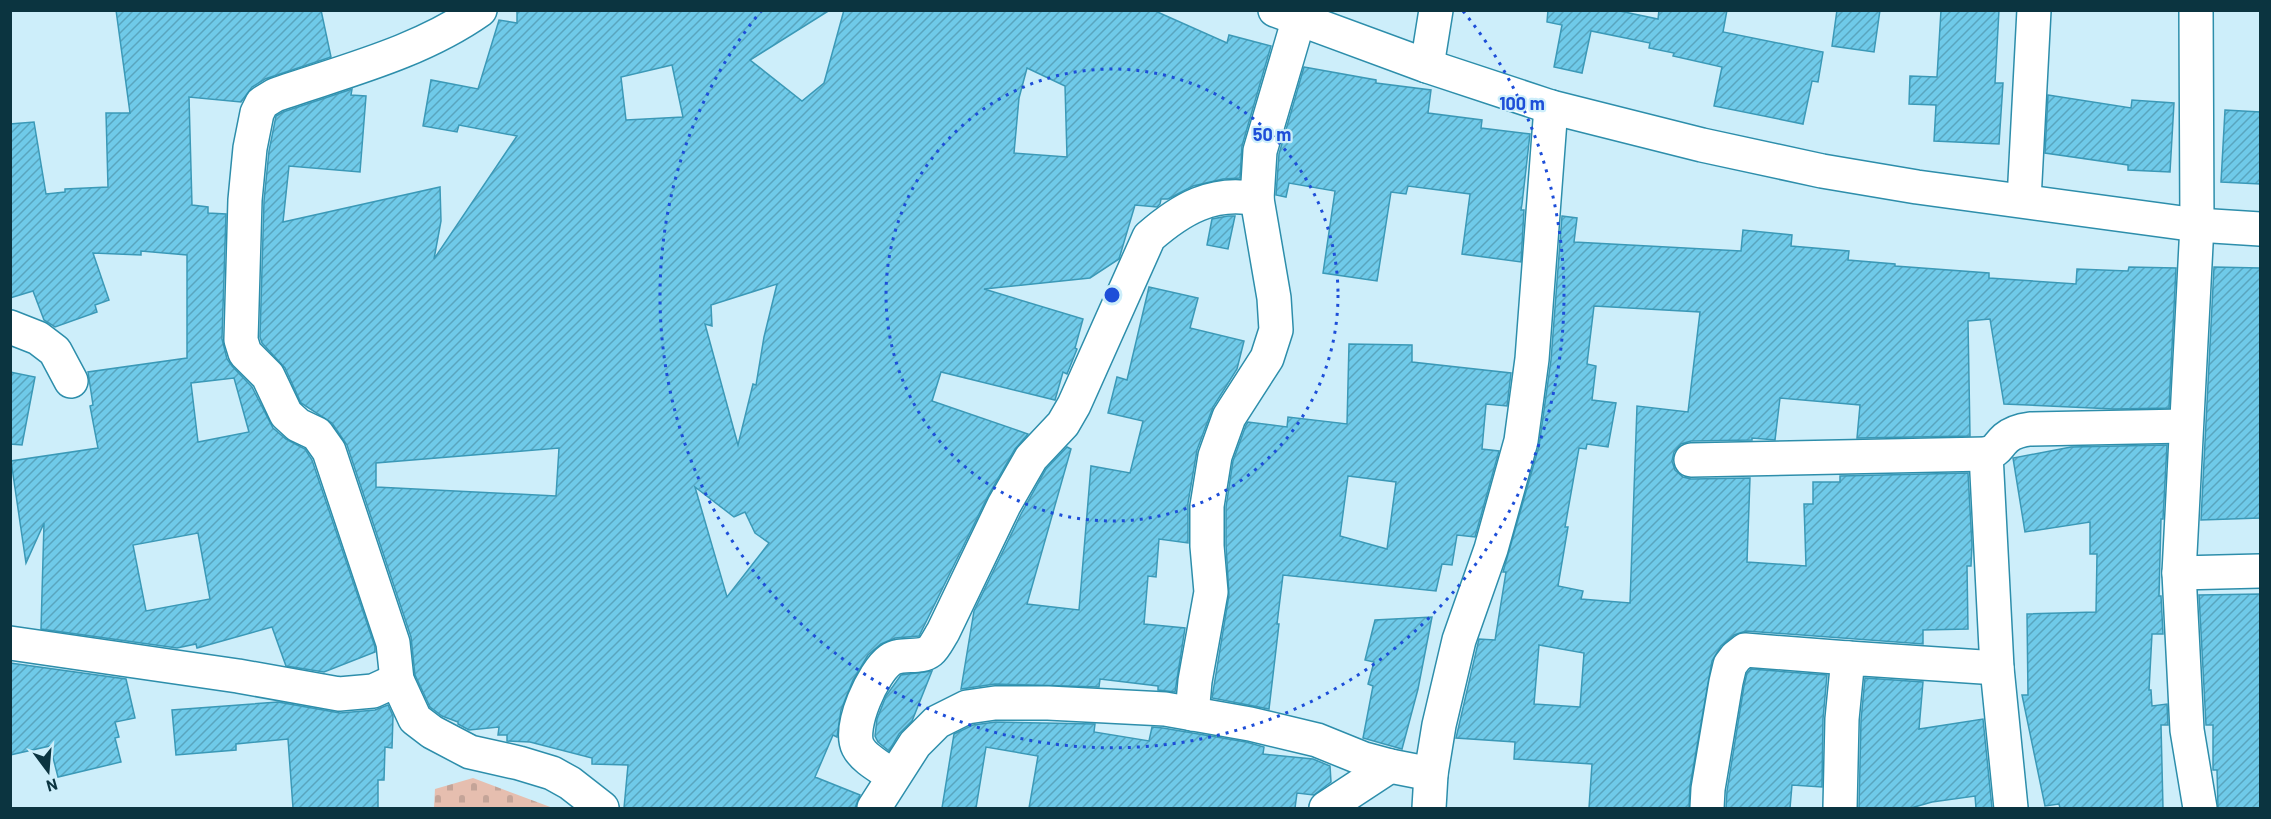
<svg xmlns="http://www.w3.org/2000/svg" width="2271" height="819" font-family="Barlow,sans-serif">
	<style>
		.cemetery { fill: url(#cemetery-stones) }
		.building { fill: url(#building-hatch); stroke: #3b99b7; stroke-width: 1.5; fill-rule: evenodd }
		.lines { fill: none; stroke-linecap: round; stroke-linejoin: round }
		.minor-casing { stroke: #2d8eab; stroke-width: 36 }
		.major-casing { stroke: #2d8eab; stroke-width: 36 }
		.minor { stroke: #fff; stroke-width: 33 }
		.major { stroke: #fff; stroke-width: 33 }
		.ring { fill: none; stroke: #1d4ed8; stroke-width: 3; stroke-dasharray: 3 6 }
		.centre { fill: #1d4ed8; stroke: #cdeefa; stroke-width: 3 }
		.ring-label { font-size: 18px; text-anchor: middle; font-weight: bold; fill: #1d4ed8; stroke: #cdeefa; stroke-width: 4.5; stroke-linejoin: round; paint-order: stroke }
	</style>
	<defs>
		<pattern id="cemetery-stones" width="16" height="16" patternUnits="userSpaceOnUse" patternTransform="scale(1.5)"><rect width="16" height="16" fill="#e6beaf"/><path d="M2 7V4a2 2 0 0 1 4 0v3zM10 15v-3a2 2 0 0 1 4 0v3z" fill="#c4a498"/></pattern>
		<pattern id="building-hatch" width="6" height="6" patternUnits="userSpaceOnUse" patternTransform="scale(1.5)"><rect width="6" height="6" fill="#6fcae9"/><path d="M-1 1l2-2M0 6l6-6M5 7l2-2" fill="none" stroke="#59a5be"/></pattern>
	</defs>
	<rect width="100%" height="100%" fill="#cdeefa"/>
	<polygon class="cemetery" points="473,778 553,808 434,808 435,789"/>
	<g class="building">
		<path d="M116 10H321L331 57 265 79 252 87 241 102 189 97 192 205 208 207V213L226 214 222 339 227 359 232 366 252 387 273 428 286 439 305 449 312 460 375 647V652L324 672 286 666 272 627 197 648 196 644 177 648 41 629 44 523 26 563 11 461 98 448 90 406 93 405 88 372 187 358V255L141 251V255L93 253 109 300 95 305 97 312 55 327 44 320 33 291 10 298V124L34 122 46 194 65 192V189L108 187 106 113H130ZM234 378 249 432 198 442 191 383ZM198 533 210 599 146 611 133 545Z"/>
		<path d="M517 10H830L750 60 802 101 824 83 844 10H1153L1227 43 1229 35 1271 46 1242 146 1240 178 1223 179 1193 186 1168 199H1161L1160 204 1157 207 1135 205 1119 259 1090 278 984 289 1083 319 1075 348 1077 349 1067 374 1063 372 1055 400 941 372 932 401 1028 434 1015 449 988 496 919 636 895 638 881 644 868 655 853 680 841 710 837 737 833 735 815 777 860 795 855 808H624L628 765 592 764V758L530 742 507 741V735H498L499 727 469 730 458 724V722L442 716 430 707 415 675 411 637 347 445 332 423 301 403 285 368 262 343 260 337 264 201 269 151 276 116 283 112 352 89 351 95 366 96 360 172 289 166 283 222 440 187 441 221 434 259 517 136 459 125 457 132 423 126 431 80 478 89 499 20 517 23ZM672 65 683 117 626 120 621 77ZM1027 68 1065 86 1067 157 1014 153 1019 98ZM777 284 764 337 756 385 753 384 738 445 705 324 712 326 711 305ZM559 448 556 496 376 487V463ZM695 487 734 517 745 512 755 533 769 543 727 597Z"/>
		<polygon points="1548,10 1615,10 1658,19 1659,10 1727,10 1723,32 1823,52 1818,82 1812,81 1803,124 1714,106 1722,67 1673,56 1674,53 1649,48 1650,43 1591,31 1582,73 1554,67 1562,25 1547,22"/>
		<polygon points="1837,10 1880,10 1874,52 1832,46"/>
		<polygon points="1941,10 1999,10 1995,83 2003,83 1999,144 1934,141 1936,105 1909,104 1910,76 1937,77"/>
		<polygon points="1304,67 1376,80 1376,83 1431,90 1428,113 1482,120 1481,128 1530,134 1522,204 1521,210 1524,210 1521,262 1462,254 1470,194 1408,186 1406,194 1391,192 1377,281 1323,273 1335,191 1289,183 1286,197 1276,195 1279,154"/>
		<polygon points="2048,95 2131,108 2132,100 2174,103 2170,172 2128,170 2128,165 2045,153"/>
		<polygon points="2225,110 2260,112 2260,184 2221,182"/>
		<polygon points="1228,216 1235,216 1228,249 1207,245 1212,219"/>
		<path d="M1562 216 1577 218 1574 242 1741 251 1743 230 1792 235 1791 246 1849 251 1848 260 1895 264V266L1989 273V278L2076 284 2077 269 2128 271 2129 267 2176 268 2169 408 2114 409 2004 404 1990 319 1968 321 1970 436 1857 438 1860 405 1780 398 1775 440 1752 438V440L1691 441 1681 444 1674 452 1672 461 1675 470 1683 477 1691 479 1750 478 1747 562 1806 566 1804 504H1813V482H1840V476L1968 473 1972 545 1971 566H1967L1968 629 1923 630V644L1746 631 1734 635 1721 646 1712 661 1690 786 1689 808H1589L1592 764 1514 759 1515 742 1456 738 1479 639 1495 640 1506 572H1503L1539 446 1551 360ZM1594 306 1700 312 1688 412 1637 406 1630 603 1581 599 1583 591 1558 586 1568 527H1565L1579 448 1586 449 1587 444 1608 447 1616 403 1592 400 1596 366 1587 364ZM1539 645 1584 653 1580 707 1534 704Z"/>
		<polygon points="2214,267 2260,268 2260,518 2201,520"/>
		<polygon points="1149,287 1198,298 1190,328 1244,341 1237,369 1213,407 1197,450 1188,503 1188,543 1159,539 1156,577 1148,576 1144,624 1185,628 1175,692 1158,690 1158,686 1100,679 1099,687 995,684 961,689 974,611 1021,514 1046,469 1067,447 1071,449 1027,604 1079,610 1091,466 1130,473 1143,421 1108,413 1117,377 1127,380"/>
		<path d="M1349 344 1412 345V362L1511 373 1507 406 1486 404 1482 449 1499 451 1475 537 1457 535 1452 565 1442 564 1436 591 1283 575 1277 624H1279L1269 709 1212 698 1229 595 1226 545V507L1233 461 1246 425 1248 422 1287 427 1288 417 1347 424ZM1348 476 1396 482 1387 549 1340 536Z"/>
		<polygon points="10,372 35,377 22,445 10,444"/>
		<polygon points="2167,445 2163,519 2161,519 2159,596 2161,596 2163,634 2152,634 2149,690 2151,690 2152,706 2167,704 2168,725 2161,725 2163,808 2060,808 2059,804 2045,806 2022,695 2028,695 2027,614 2096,612 2097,554 2090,554 2090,522 2025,532 2013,458 2071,447"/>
		<polygon points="2260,594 2260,808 2218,808 2217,770 2213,770 2213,725 2206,725 2199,595"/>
		<polygon points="1432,617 1418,689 1402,749 1363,738 1373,686 1368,684 1374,662 1365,660 1375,620"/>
		<polygon points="10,663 126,679 135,718 115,722 119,737 115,738 121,762 58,777 50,746 10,755"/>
		<polygon points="1751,669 1827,675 1823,719 1822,787 1792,785 1790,808 1726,808 1727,791 1744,686 1747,673"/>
		<polygon points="932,671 912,721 899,734 889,751 878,742 875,736 877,719 886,696 901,675"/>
		<polygon points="1865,678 1923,682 1919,729 1983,719 1992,808 1976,808 1975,796 1932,802 1911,808 1859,808 1861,720"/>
		<polygon points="278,702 340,713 375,710 388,705 393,716 392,748 385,747 384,780 378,780 378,808 293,808 288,739 236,744 236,750 176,755 172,710"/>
		<polygon points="996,722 1095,724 1094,732 1149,741 1152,727 1163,728 1246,742 1264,747 1263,754 1313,759 1330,766 1331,782 1314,795 1297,793 1295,808 1029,808 1038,756 986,747 976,808 942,808 954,734 973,725"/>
	</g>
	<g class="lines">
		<defs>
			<g id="minor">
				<polyline points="2196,10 2197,225 2179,573 2187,730 2200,808"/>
				<polyline points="1427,66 1436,10"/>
				<polyline points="2024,200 2034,10"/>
				<polyline points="10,327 38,338 55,351 71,381"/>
				<polyline points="1691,460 1986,454"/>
				<polyline points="2179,573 2260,571"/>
				<polyline points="10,643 238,676 339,694 373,691 397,680 415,719 432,732 470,752 519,763 552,773 570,783 602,808"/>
				<path d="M397 680 393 643 329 451 317 434 298 425 286 414 268 376 245 353 241 340 245 200 250 148 257 113 262 103 275 95C344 71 419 53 480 10"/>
				<polyline points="1192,714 1195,681 1211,592 1207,546 1207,506 1215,456 1229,417 1267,358 1276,330 1274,298 1257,199"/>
				<path d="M893 776C882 768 864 759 858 747 848 727 873 672 890 660 901 652 920 659 930 651 935 647 939 638 943 632L1004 505 1031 458 1063 424 1074 405 1149 237C1181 209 1213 190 1257 199L1260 151 1299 18"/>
				<polyline points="874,808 915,744 937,722 967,707 995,703 1048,703 1165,709 1250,724 1317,740 1364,759 1390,766 1431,774"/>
				<polyline points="1326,808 1390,766"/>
				<polyline points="1429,808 1431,774 1439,725 1459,640 1491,549 1521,441 1532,359 1551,107"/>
				<polyline points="1707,808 1708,789 1726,682 1730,665 1736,657 1745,650 1848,658"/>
				<polyline points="1840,808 1842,719 1848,658 1997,668"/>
				<path d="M2011 808 1997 668 1986 454C1999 450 1997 446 2006 438 2013 432 2022 430 2030 429L2186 426"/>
			</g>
			<polyline id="major" points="1275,10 1427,66 1551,107 1702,145 1822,171 1917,187 2197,225 2260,229"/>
		</defs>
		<use href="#minor" class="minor-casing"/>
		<use href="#major" class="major-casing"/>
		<use href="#minor" class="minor"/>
		<use href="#major" class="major"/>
	</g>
	<g class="ring">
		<circle cx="1112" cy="295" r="226"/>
		<path d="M1463 11A452 452 0 1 1 761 11"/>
	</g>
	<circle cx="1112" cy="295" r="9" class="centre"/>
	<g class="ring-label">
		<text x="1522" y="110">100 m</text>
		<text x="1272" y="141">50 m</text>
	</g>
	<rect width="2271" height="819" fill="none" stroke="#0b3440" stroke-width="24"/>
	<g transform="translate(48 771) rotate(164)" stroke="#cdeefa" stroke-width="4.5" paint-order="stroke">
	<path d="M0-4.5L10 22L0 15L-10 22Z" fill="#0b3440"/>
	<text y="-9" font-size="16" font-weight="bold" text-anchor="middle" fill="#0b3440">N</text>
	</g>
</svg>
